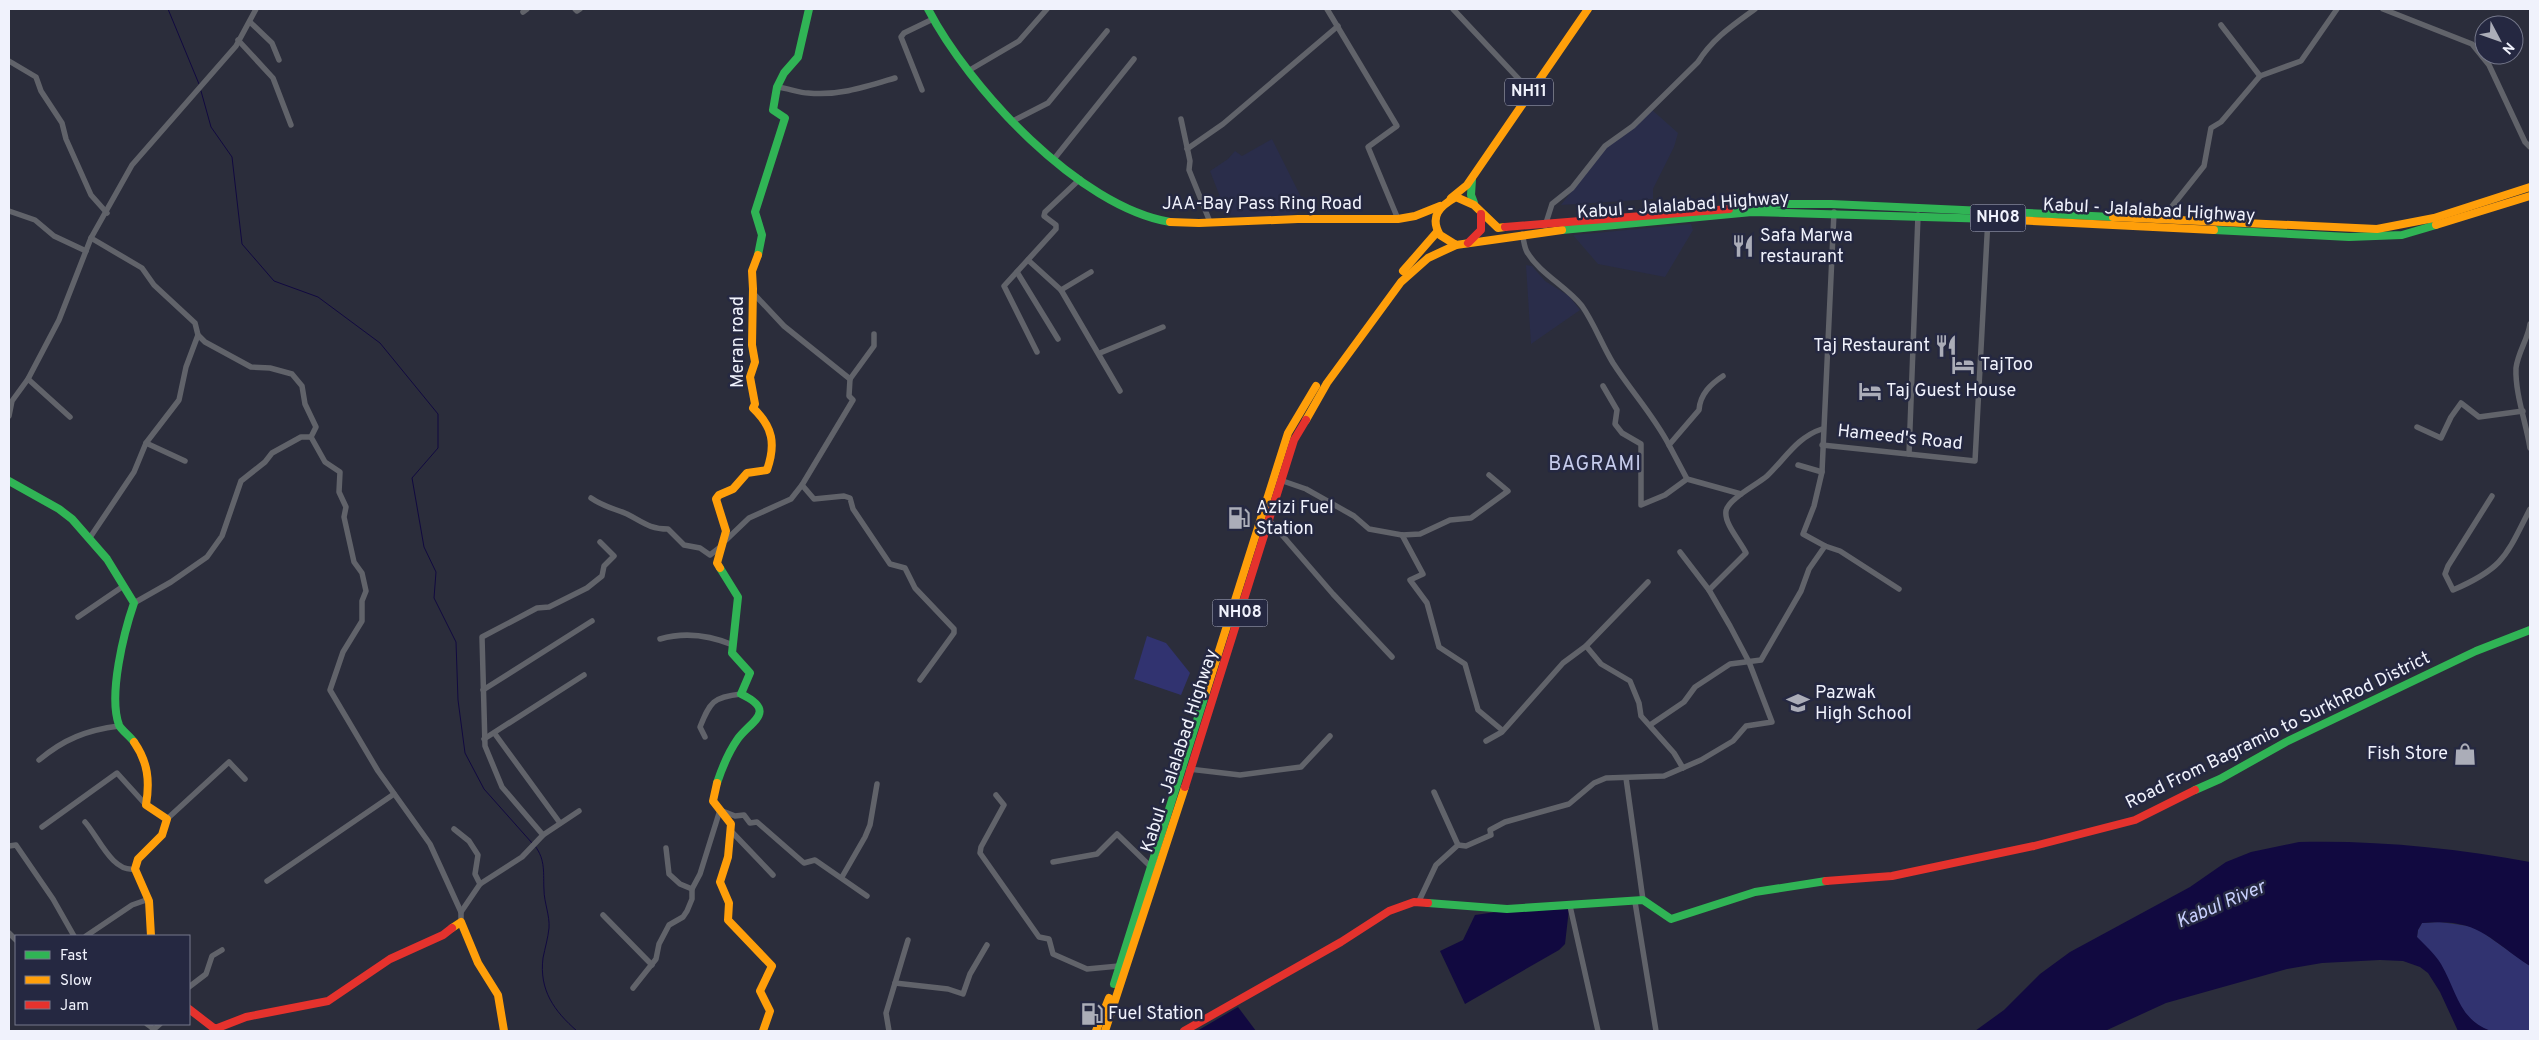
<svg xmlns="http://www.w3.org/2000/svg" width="2539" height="1040" font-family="Overpass,sans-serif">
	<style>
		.built { fill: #2a2d4a }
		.green { fill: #313370 }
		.water { fill: #110940 }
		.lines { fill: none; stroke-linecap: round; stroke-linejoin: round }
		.stream { stroke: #110940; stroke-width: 1 }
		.street { stroke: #61636a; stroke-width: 5.5 }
		.fast { stroke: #30b455; stroke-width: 8 }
		.slow { stroke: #ff9f0a; stroke-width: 8 }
		.jam { stroke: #e5322d; stroke-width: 8 }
		.labels { text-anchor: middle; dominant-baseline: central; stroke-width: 5; stroke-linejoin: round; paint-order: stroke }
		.shield { fill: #252841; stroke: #b3b5c4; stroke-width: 1 }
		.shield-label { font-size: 16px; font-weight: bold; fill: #f0f2fc }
		.street-label { font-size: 18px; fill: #f0f2fc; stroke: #252841 }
		.poi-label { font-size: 18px; fill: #f0f2fc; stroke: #252841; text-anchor: start }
		.water-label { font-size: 19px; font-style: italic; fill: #c8d0fd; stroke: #252841 }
		.quarter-label { font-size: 20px; letter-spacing: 1px; fill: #c5cbeb; stroke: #252841 }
	</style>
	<rect width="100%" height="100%" fill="#2b2d3b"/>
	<g class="built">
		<polygon points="1651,109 1678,133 1674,147 1653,189 1653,199 1561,205 1608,144"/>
		<polygon points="1272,139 1307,209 1283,218 1260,219 1227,215 1210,171 1228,159 1235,151 1242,156"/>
		<polygon points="1691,224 1693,230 1665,277 1598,264 1573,235"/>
		<polygon points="1526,265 1532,266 1545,281 1569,296 1580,310 1531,344"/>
	</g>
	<g class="green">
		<polygon points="1147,636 1166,643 1190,673 1181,695 1134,679"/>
		<path d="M2440 922 2475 927 2530 966V1031C2518 1031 2504 1033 2492 1031 2462 1027 2432 961 2417 937L2418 930 2422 923Z"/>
	</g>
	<g class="water">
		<path d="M2299 842C2376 840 2454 848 2530 862V966C2487 938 2479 918 2422 923L2418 930 2417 937C2425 945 2435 954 2441 964 2457 991 2458 1019 2491 1031H2458L2440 992 2428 973 2420 967 2403 961 2380 960 2322 963 2287 969 2166 1003 2105 1031H1975L2004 1010 2040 974 2070 952 2190 887 2226 862 2251 852Z"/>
		<polygon points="1569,909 1565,944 1559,950 1465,1004 1440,951 1463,940 1475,915 1503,911"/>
		<polygon points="1238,1007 1256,1031 1197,1031"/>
	</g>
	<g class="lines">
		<g class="stream">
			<polyline points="168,9 199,84"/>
			<polyline points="201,91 211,127 232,157 242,244 274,281 318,297 380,343 438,414 438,448 412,478 424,547 436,572 434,598 456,642 458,700 465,753 484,789 532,843"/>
			<path d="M535 846C546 860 543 874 544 890 544 902 550 916 549 928 548 938 545 948 543 958 539 990 554 1011 577 1031"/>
		</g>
		<g class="street">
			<polyline points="575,9 577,11 580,9"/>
			<polyline points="1327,9 1397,126 1368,147 1398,219"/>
			<polyline points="1453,9 1530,91"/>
			<polyline points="2383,9 2472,44 2489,65 2525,142 2530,147"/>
			<polyline points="523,12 527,9"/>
			<polyline points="250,22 272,43 279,60"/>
			<polyline points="2221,25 2260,76"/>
			<polyline points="238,40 273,78 291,125"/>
			<polyline points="9,61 36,77 41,91 62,123 66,139 91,195 107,213"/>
			<polyline points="968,71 1019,41 1047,9"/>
			<path d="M777 87C787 88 800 93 808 93 839 96 865 87 895 78"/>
			<polyline points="922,90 901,37 904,33 933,19"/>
			<polyline points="1181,119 1190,161 1189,170 1210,222"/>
			<polyline points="1011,122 1048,103 1107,31"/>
			<polyline points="1187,149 1223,124 1338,26"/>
			<polyline points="1054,159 1134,59"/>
			<polyline points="9,211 35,220 54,236 86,251"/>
			<polyline points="2162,219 2204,166 2211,128 2221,122 2260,76 2301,61 2337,9"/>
			<path d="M1545 226 1552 204 1572 188 1605 146 1633 126 1698 62C1712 39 1733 25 1755 9"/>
			<path d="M1522 234C1524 240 1524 247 1527 252 1540 274 1566 286 1582 306 1594 323 1602 345 1613 363 1631 391 1654 416 1669 445"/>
			<polyline points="91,238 142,268 154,285 195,323 198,335 205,342 251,367 270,368 292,374 302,386 305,404 316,427 311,437 325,462 340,472 339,492 346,507 344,517 354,562 362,573 366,591 362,601 362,621 343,652 330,690 378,771 430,844 461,912 461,922"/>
			<polyline points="1028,260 1061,290 1120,391"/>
			<polyline points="1017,272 1058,339"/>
			<polyline points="1061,290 1091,272"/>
			<polyline points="753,293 784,326 850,379"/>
			<path d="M2530 324C2528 339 2518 352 2516 368 2515 394 2526 422 2530 448"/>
			<polyline points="1037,352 1004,286 1056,229 1056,225 1044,216 1045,212 1080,179"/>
			<polyline points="1100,353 1163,327"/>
			<path d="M1723 376C1711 384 1700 394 1699 410L1669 445 1687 479 1741 494"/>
			<polyline points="28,379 70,417"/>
			<polyline points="1603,386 1617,410 1615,424 1622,433 1641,444 1641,505 1665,495 1687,479"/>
			<polyline points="9,416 12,401 28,379 59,320 91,238 132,165 236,46 256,9"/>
			<polyline points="2417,427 2441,438 2451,417 2461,403 2479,417 2523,411"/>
			<polyline points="146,443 185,461"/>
			<polyline points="1822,445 1975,461 1988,218"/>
			<polyline points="1909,454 1918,215"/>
			<polyline points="1798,465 1822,472"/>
			<polyline points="1280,480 1306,489 1354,516 1369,529 1402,535 1420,534 1450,520 1471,518 1508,491 1489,475"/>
			<polyline points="802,485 814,499 844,496 850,498 853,509 890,564 905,568 915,588 954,629 954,633 920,680"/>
			<path d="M2492 496 2448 566 2445 574 2453 590C2504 568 2506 556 2530 509"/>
			<path d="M591 498C604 507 613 508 627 514 643 522 649 529 668 529L684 545 700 548 710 555 723 545"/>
			<polyline points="1269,520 1333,594 1392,657"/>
			<polyline points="1402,535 1423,574 1410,580 1427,603 1439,647 1465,664 1478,710 1502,730"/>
			<polyline points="89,539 134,472 146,443 179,400 186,367 198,335"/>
			<polyline points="726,540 749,518 791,499 802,485 853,400 849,396 850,379 874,346 874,334"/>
			<polyline points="1825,546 1840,551 1899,589"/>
			<path d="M1709 590 1746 553C1741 542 1724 524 1726 511 1728 499 1758 484 1767 476 1785 459 1797 437 1822 429"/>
			<polyline points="134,603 171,582 207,557 222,536 241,481 265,462 272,453 301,437 311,437"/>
			<polyline points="78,617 122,587"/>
			<path d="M660 639C684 632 709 635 733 645"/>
			<polyline points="1586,646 1601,664 1630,681 1639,703 1641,716 1674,753 1683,768"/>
			<polyline points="483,690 592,621"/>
			<polyline points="1650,725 1684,702 1695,687 1730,664 1761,660 1801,591 1809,569 1825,546 1803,534 1814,506 1822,472 1834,212"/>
			<polyline points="495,734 560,823"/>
			<path d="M705 737 700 727C710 702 713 697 741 694"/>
			<polyline points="484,739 584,675"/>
			<polyline points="1486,741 1502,732 1563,663 1586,646 1648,582"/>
			<path d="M39 760C64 739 87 730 119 726"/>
			<polyline points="1189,769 1240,775 1301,767 1330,736"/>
			<polyline points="1626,778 1643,900"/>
			<polyline points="996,795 1004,805 981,847 980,853 1039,937 1049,939 1053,954 1087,969 1119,966"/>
			<polyline points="167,819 229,762 245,779"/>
			<path d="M85 822C98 836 112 873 135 869"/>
			<polyline points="42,827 117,773 146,805"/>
			<polyline points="454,829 469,841 478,855 475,874 480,884"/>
			<polyline points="731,831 773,875"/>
			<polyline points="543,835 502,787 485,746 482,637 537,608 549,607 587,588 602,576 604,566 614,556 600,542"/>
			<polyline points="1458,845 1466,846 1491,835 1490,830 1505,822 1569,804 1594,783 1606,778 1664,776 1701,760 1733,741 1746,726 1772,722 1749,662 1730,626 1709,590 1680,552"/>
			<polyline points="9,846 16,845 53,899 74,936"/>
			<polyline points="666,848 669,874 680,884 692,889"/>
			<polyline points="1053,862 1097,854 1117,834 1150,866"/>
			<polyline points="842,877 865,837 870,825 877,784"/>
			<polyline points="267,881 394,794"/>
			<polyline points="1419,901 1436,865 1458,845 1434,792"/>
			<polyline points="1635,902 1656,1031"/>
			<polyline points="1570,906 1598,1031"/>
			<polyline points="461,912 480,884 522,857 543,835 579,811"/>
			<polyline points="603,915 652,965"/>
			<polyline points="9,933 16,940"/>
			<polyline points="86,936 132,905 149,899"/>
			<polyline points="895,983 948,989 963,994 970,974 987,945"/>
			<polyline points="189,987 206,974 212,956 222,950"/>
			<polyline points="633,988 656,959 659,944 669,925 683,917 687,911 692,899 692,889 700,874 720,810 735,816 744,815 750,823 757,822 804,863 815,860 867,896"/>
			<polyline points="147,1024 154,1029"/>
			<polyline points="152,1031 160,1024"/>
			<polyline points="889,1031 886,1013 908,940"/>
		</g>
		<g class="fast">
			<path d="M928 9C969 88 1079 207 1170 222"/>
			<polyline points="1472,179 1471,195 1474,203"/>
			<polyline points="1729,209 1786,204 1831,204 2113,217"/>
			<polyline points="1562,230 1752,212 1993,219"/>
			<polyline points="2214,230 2349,237 2402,235 2436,225"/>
			<polyline points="758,255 762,235 755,212 785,118 773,110 777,87 784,73 798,57 809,9"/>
			<path d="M9 481 59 509 72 519 107 559 134 603C124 632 108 695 119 725 121 730 130 736 134 742"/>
			<path d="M717 783C722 768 728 753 737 740 749 722 779 712 741 694L750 673 732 653 738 597 720 568"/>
			<polyline points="2195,790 2220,779 2286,742 2476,651 2530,630"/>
			<polyline points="1428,903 1507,909 1643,900 1671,919 1755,892 1826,881"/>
			<polyline points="1114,984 1206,692"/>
		</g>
		<g class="slow">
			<polyline points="1451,198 1467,185 1588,9"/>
			<polyline points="2113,217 2377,229 2434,218 2530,187"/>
			<polyline points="1993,219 2214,230"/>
			<polyline points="1170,222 1199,223 1298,219 1398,219 1415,216 1440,206"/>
			<polyline points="2436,225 2530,196"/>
			<path d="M1505 227 1498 228 1474 205 1456 197C1440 206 1429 216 1440 235L1456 245 1562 230"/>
			<polyline points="1403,271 1437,232"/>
			<polyline points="1306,420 1327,383 1401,282 1428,258 1456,245"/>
			<path d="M720 568 717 563 726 531 716 499 719 495 733 489 747 473 767 470C776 444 773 427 753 408L755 404 750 377 755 362 752 345 753 289 752 271 758 255"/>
			<polyline points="1206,692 1288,433 1316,386"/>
			<path d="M134 742C148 762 150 781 146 805L167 819 162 835 138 859 135 869 149 901 151 936"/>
			<polyline points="717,783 713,801 731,824 728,857 720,882 729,903 728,920 772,966 760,991 770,1011 763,1031"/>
			<polyline points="452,928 461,922 478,963 498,995 504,1031"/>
			<polyline points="1096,1031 1109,998"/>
			<polyline points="1105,1031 1185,787"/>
		</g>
		<g class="jam">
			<polyline points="1505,227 1729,209"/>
			<polyline points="1468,243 1481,230 1481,214"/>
			<polyline points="1185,787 1294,440 1306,420"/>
			<polyline points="1826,881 1892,876 2034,846 2135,820 2195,790"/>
			<polyline points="189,1009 215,1029 246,1017 328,1001 390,959 443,935 452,928"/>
			<polyline points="1184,1031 1341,942 1389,911 1414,902 1428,903"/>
		</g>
	</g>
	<defs>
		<symbol id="restaurant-bare" viewBox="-9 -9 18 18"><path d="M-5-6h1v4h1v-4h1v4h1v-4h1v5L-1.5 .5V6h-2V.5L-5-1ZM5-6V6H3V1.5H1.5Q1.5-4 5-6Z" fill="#abadb8" stroke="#252841" stroke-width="2.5" paint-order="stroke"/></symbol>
		<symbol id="hotel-bare" viewBox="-9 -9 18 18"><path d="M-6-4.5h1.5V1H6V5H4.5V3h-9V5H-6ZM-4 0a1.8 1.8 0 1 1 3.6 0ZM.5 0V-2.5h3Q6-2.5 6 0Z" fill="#abadb8" stroke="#252841" stroke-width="2.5" paint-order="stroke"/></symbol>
		<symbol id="fuel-bare" viewBox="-9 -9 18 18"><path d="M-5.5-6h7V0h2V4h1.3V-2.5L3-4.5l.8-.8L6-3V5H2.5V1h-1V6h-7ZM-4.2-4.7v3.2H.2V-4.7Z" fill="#abadb8" stroke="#252841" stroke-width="2.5" paint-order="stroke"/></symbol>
		<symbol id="school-bare" viewBox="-9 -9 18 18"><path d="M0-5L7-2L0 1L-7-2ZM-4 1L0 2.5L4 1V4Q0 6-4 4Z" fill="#abadb8" stroke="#252841" stroke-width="2.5" paint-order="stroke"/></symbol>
		<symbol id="shop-bare" viewBox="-9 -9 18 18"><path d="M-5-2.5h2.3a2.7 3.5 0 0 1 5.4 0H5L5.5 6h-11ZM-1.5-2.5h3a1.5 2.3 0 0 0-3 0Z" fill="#abadb8" stroke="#252841" stroke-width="2.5" paint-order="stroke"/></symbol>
	</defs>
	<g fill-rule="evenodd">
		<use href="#restaurant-bare" x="1727" y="230" width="32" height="32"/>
		<use href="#restaurant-bare" x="1930" y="330" width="32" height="32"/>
		<use href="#hotel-bare" x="1947" y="349" width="32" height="32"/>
		<use href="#hotel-bare" x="1854" y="375" width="32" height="32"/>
		<use href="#fuel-bare" x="1223" y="502" width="32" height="32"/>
		<use href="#school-bare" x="1782" y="687" width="32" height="32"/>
		<use href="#shop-bare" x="2449" y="738" width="32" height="32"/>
		<use href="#fuel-bare" x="1076" y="998" width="32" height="32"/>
	</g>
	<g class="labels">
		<g class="shield">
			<rect x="1505" y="78.5" width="48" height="27" rx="4"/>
			<rect x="1970.5" y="204.5" width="55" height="27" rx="4"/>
			<rect x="1212.5" y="599.5" width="55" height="27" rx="4"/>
		</g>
		<g class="shield-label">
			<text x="1529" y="92">NH11</text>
			<text x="1998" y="218">NH08</text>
			<text x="1240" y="613">NH08</text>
		</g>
		<g class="street-label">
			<text x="1262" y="204">JAA-Bay Pass Ring Road</text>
			<text transform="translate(1683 206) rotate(-4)">Kabul - Jalalabad Highway</text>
			<text transform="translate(2149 211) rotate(3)">Kabul - Jalalabad Highway</text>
			<text transform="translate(738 342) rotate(-90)">Meran road</text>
			<text transform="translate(1900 438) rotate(6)">Hameed's Road</text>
			<text transform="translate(2278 731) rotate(-26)">Road From Bagramio to SurkhRod District</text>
			<text transform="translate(1180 751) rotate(-72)">Kabul - Jalalabad Highway</text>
		</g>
		<g class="poi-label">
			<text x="1760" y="236">Safa Marwa<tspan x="1760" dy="21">restaurant</tspan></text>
			<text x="1930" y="346" text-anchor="end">Taj Restaurant</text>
			<text x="1980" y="365">TajToo</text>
			<text x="1886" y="391">Taj Guest House</text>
			<text x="1256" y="508">Azizi Fuel<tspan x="1256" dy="21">Station</tspan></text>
			<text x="1815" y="693">Pazwak<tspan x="1815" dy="21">High School</tspan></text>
			<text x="2448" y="754" text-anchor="end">Fish Store</text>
			<text x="1108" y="1014">Fuel Station</text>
		</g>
		<g class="water-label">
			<text transform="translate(2221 905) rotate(-23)">Kabul River</text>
		</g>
		<g class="quarter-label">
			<text x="1595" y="465">BAGRAMI</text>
		</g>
	</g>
	<rect width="2539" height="1040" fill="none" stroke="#f0f2fc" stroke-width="20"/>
	<rect x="15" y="935" width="175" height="90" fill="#252841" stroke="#76798c"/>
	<rect x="25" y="951" width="25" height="8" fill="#30b455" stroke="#76798c"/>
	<text x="60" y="960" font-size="15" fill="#f0f2fc">Fast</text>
	<rect x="25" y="976" width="25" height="8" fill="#ff9f0a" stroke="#76798c"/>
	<text x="60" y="985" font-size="15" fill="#f0f2fc">Slow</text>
	<rect x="25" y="1001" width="25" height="8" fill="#e5322d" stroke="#76798c"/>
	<text x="60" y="1010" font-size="15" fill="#f0f2fc">Jam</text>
	<g transform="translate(2499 40) rotate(131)"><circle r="24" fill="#252841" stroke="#76798c"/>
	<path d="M0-4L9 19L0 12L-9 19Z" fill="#abadb8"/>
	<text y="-8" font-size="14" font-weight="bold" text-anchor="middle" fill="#f0f2fc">N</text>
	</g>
</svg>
